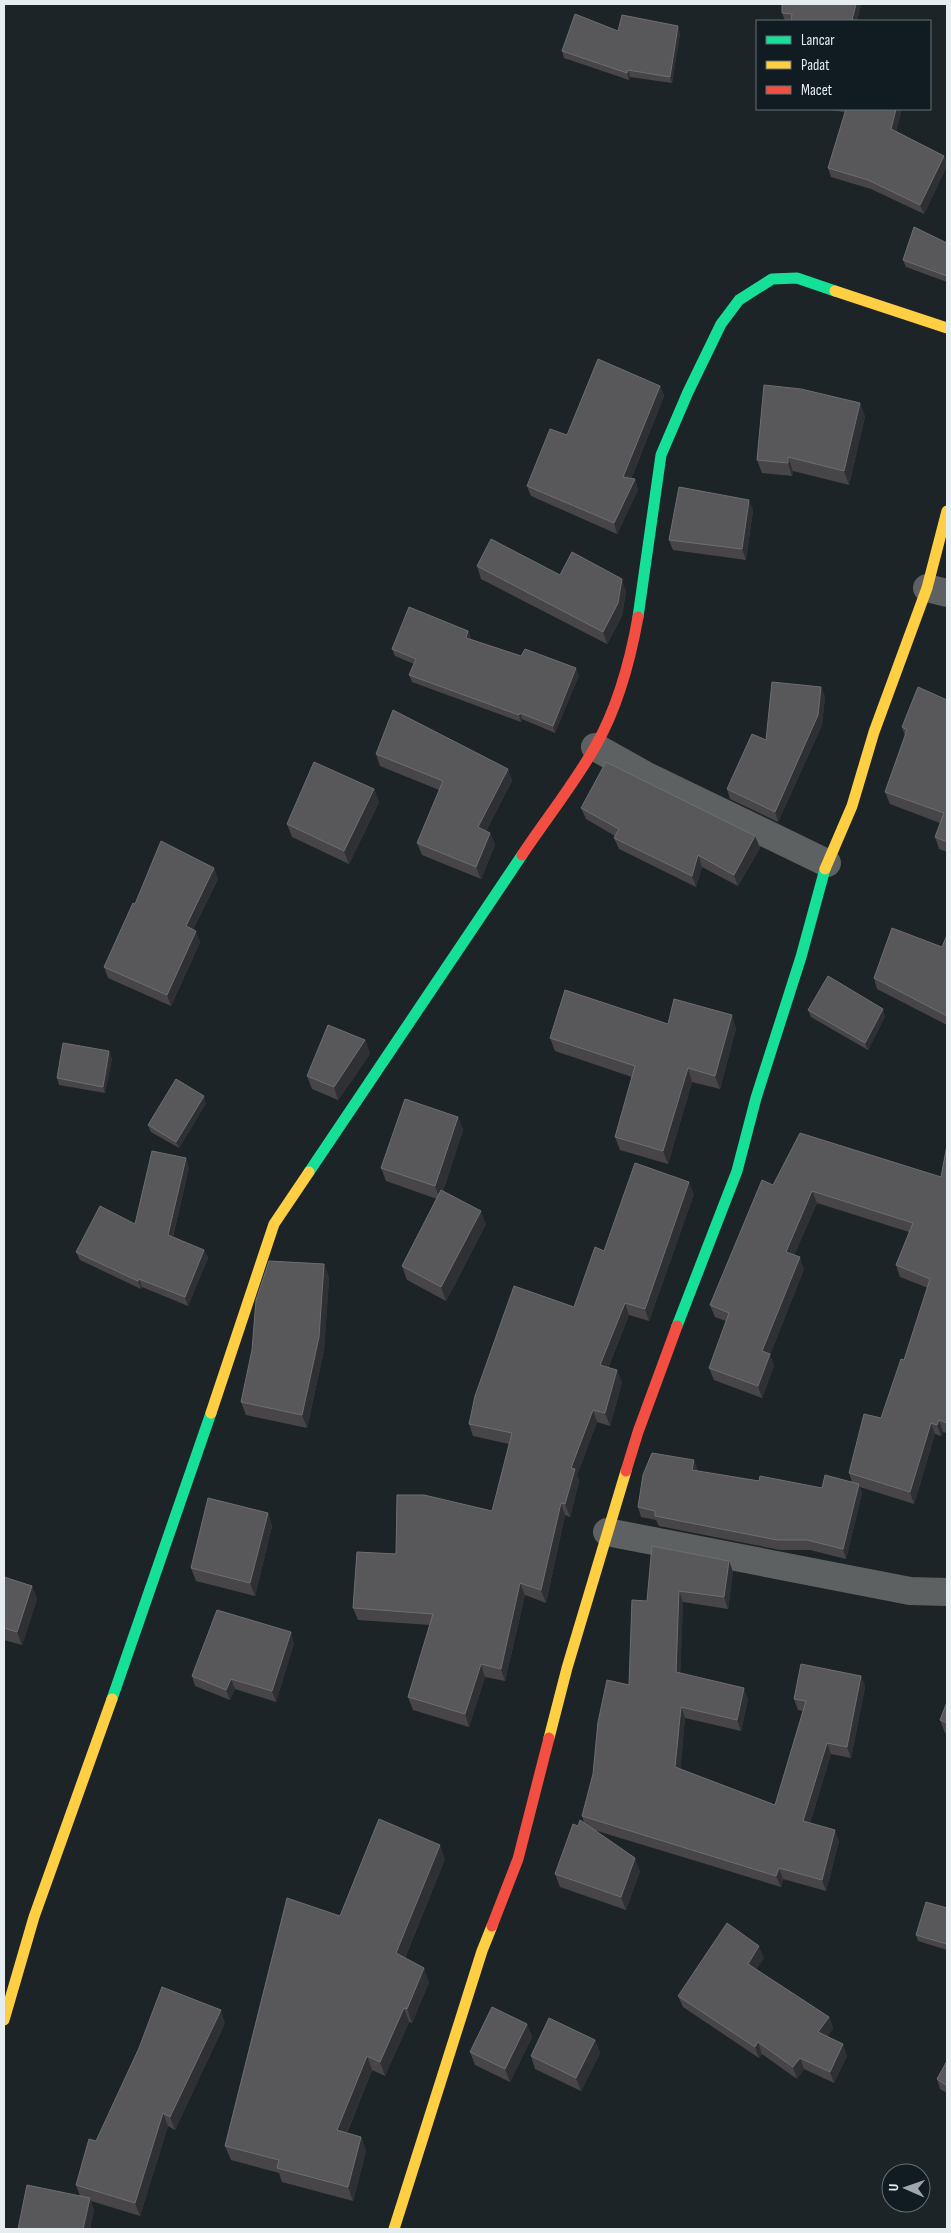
<svg xmlns="http://www.w3.org/2000/svg" width="951" height="2233" font-family="'Sofia Sans Condensed',sans-serif">
	<style>
		.lines { fill: none; stroke-linecap: round; stroke-linejoin: round }
		.street { stroke: #5e6162; stroke-width: 28 }
		.fast { stroke: #16e098; stroke-width: 11 }
		.slow { stroke: #ffcf43; stroke-width: 11 }
		.jam { stroke: #f24e42; stroke-width: 11 }
		.wall { fill: #474548 }
		.shaded-wall { fill: #2f3033 }
		.building { fill: #58575a; stroke: #6e6e72 }
	</style>
	<rect width="100%" height="100%" fill="#1d2427"/>
	<g class="lines">
		<g class="street">
			<polyline points="927,588 947,593"/>
			<polyline points="595,747 645,775 827,863"/>
			<polyline points="607,1532 910,1591 947,1592"/>
		</g>
		<g class="fast">
			<polyline points="638,617 661,455 688,392 721,324 739,300 772,279 797,278 835,291"/>
			<polyline points="309,1172 522,855"/>
			<polyline points="677,1326 737,1171 756,1098 801,957 825,869"/>
			<polyline points="112,1699 211,1413"/>
		</g>
		<g class="slow">
			<polyline points="835,291 947,328"/>
			<polyline points="825,869 852,806 874,732 927,588 947,511"/>
			<polyline points="211,1413 274,1224 309,1172"/>
			<polyline points="549,1738 567,1668 626,1471"/>
			<polyline points="4,2020 34,1917 112,1699"/>
			<polyline points="394,2229 482,1951 492,1926"/>
		</g>
		<g class="jam">
			<path d="M522 855C546 819 574 784 595 747 618 707 630 662 638 617"/>
			<polyline points="626,1471 638,1432 677,1326"/>
			<polyline points="492,1926 518,1859 549,1738"/>
		</g>
	</g>
	<g class="wall">
		<polygon points="861,4 857,20 873,21 785,21 782,13"/>
		<polygon points="618,31 680,33 672,83 630,77 629,80 564,58 562,51"/>
		<polygon points="823,109 902,109 896,131 944,156 947,164 947,166 924,214 871,189 831,177 828,168 845,112"/>
		<polygon points="947,243 947,282 906,267 903,260"/>
		<polygon points="660,386 664,396 631,479 635,479 638,490 617,534 531,496 527,486 567,435"/>
		<polygon points="865,416 849,485 793,471 792,476 762,473 757,460"/>
		<polygon points="753,510 746,560 673,550 669,540"/>
		<polygon points="477,566 560,575 626,591 622,616 607,644 481,579"/>
		<polygon points="468,631 471,638 471,639 579,675 555,733 522,719 521,722 412,682 409,675 414,664 395,656 392,649"/>
		<polygon points="825,696 822,725 778,822 730,799 727,789 766,740"/>
		<polygon points="947,700 947,852 939,849 935,837 940,823 890,804 885,792 905,736 902,727"/>
		<polygon points="376,754 508,769 512,781 486,831 490,833 495,845 481,879 422,855 417,843 439,790 380,766"/>
		<polygon points="374,789 379,802 349,864 292,837 287,824"/>
		<polygon points="581,808 755,836 760,848 738,886 702,867 696,887 619,849 614,838 615,836 586,819"/>
		<polygon points="214,868 218,879 193,929 200,942 171,1006 108,978 104,967 135,904"/>
		<polygon points="947,935 947,1025 877,989 874,978 942,947"/>
		<polygon points="808,1010 885,1016 868,1050 811,1017"/>
		<polygon points="668,1024 736,1028 720,1089 692,1082 668,1164 620,1150 615,1137 632,1077 555,1051 550,1038"/>
		<polygon points="365,1040 370,1054 338,1100 312,1089 307,1076"/>
		<polygon points="112,1058 105,1093 59,1085 57,1078"/>
		<polygon points="206,1103 179,1148 151,1132 148,1125"/>
		<polygon points="458,1117 463,1130 443,1191 486,1224 446,1301 407,1280 402,1266 437,1199 386,1181 381,1168"/>
		<polygon points="947,1145 947,1433 943,1432 941,1436 935,1434 914,1504 860,1487 862,1493 846,1559 810,1550 780,1550 659,1526 656,1520 641,1517 638,1507 698,1470 698,1471 759,1481 822,1488 852,1482 849,1473 881,1418 904,1360 928,1288 900,1277 896,1265 909,1232 817,1203 794,1255 804,1269 770,1355 774,1366 762,1398 714,1380 709,1368 726,1321 715,1317 710,1305 773,1185 941,1177"/>
		<polygon points="189,1167 173,1237 204,1250 208,1258 188,1306 142,1287 141,1289 80,1260 76,1252 135,1224"/>
		<polygon points="694,1194 649,1321 629,1315 608,1368 622,1382 610,1426 597,1422 577,1475 579,1481 570,1517 565,1515 546,1603 525,1595 505,1681 485,1677 469,1727 413,1710 408,1697 430,1625 358,1620 353,1608 396,1554 492,1511 509,1444 473,1436 469,1424 574,1307 604,1251"/>
		<polygon points="324,1264 329,1278 324,1350 307,1428 246,1415 241,1402"/>
		<polygon points="268,1513 272,1526 255,1596 196,1581 191,1568"/>
		<polygon points="729,1561 733,1572 728,1609 683,1602 680,1673 748,1699 741,1731 685,1718 680,1769 775,1805 803,1711 798,1710 794,1699 861,1676 865,1687 851,1758 831,1754 810,1823 839,1841 826,1891 783,1879 781,1887 594,1830 640,1871 626,1910 560,1887 555,1874 578,1826 584,1823 582,1816 629,1685 647,1601"/>
		<polygon points="4,1577 32,1586 37,1599 22,1645 4,1640"/>
		<polygon points="294,1643 276,1702 235,1689 230,1700 195,1686 192,1676"/>
		<polygon points="947,1702 947,1734 945,1733 940,1720"/>
		<polygon points="445,1859 405,1958 429,1982 412,2023 409,2022 385,2076 372,2070 347,2133 361,2137 366,2151 353,2201 282,2182 279,2173 231,2160 225,2146 340,1916"/>
		<polygon points="947,1908 947,1950 918,1941 916,1935"/>
		<polygon points="764,1958 756,1969 829,2017 833,2028 827,2037 847,2056 834,2083 804,2069 797,2079 762,2054 759,2058 683,2007 678,1996"/>
		<polygon points="225,2023 175,2130 168,2126 140,2216 91,2201 94,2210 90,2229 18,2229 80,2196 76,2185 96,2141"/>
		<polygon points="527,2024 532,2037 510,2082 475,2065 470,2052"/>
		<polygon points="595,2040 600,2053 581,2091 535,2069 531,2056"/>
		<polygon points="947,2061 947,2093 940,2089 937,2079"/>
	</g>
	<g class="shaded-wall">
		<polygon points="856,4 861,4 857,21 852,20"/>
		<polygon points="678,26 680,33 672,83 670,77"/>
		<polygon points="628,70 630,77 629,80 627,73"/>
		<polygon points="896,109 902,109 894,138 891,129"/>
		<polygon points="944,156 947,166 924,214 920,205"/>
		<polygon points="660,386 664,396 627,488 623,477"/>
		<polygon points="860,403 865,416 849,485 844,471"/>
		<polygon points="788,457 793,471 792,476 788,463"/>
		<polygon points="635,479 638,490 617,534 614,523"/>
		<polygon points="749,500 753,510 746,560 742,549"/>
		<polygon points="622,579 626,591 622,616 607,644 603,632"/>
		<polygon points="468,631 471,638 469,645 466,638"/>
		<polygon points="576,668 579,675 555,733 553,726"/>
		<polygon points="821,687 825,696 822,725 778,822 775,812"/>
		<polygon points="520,713 522,719 521,722 519,715"/>
		<polygon points="508,769 512,781 482,840 478,827"/>
		<polygon points="374,789 379,802 349,864 344,851"/>
		<polygon points="490,833 495,845 481,879 476,867"/>
		<polygon points="755,836 760,848 738,886 734,875"/>
		<polygon points="698,855 702,867 696,887 692,876"/>
		<polygon points="214,868 218,879 190,937 186,926"/>
		<polygon points="196,931 200,942 171,1006 167,995"/>
		<polygon points="883,1009 885,1016 868,1050 865,1043"/>
		<polygon points="732,1015 736,1028 720,1089 715,1076"/>
		<polygon points="365,1040 370,1054 338,1100 334,1087"/>
		<polygon points="109,1051 112,1058 105,1093 103,1087"/>
		<polygon points="688,1068 692,1082 668,1164 663,1151"/>
		<polygon points="204,1096 206,1103 179,1148 176,1142"/>
		<polygon points="458,1117 463,1130 440,1200 435,1186"/>
		<polygon points="186,1158 189,1167 171,1244 168,1235"/>
		<polygon points="689,1182 694,1194 649,1321 645,1309"/>
		<polygon points="812,1191 817,1203 790,1264 786,1252"/>
		<polygon points="481,1211 486,1224 446,1301 441,1287"/>
		<polygon points="204,1250 208,1258 188,1306 185,1297"/>
		<polygon points="800,1257 804,1269 770,1355 774,1366 762,1398 758,1386 762,1351"/>
		<polygon points="324,1264 329,1278 324,1350 307,1428 302,1415"/>
		<polygon points="139,1279 142,1287 141,1289 138,1281"/>
		<polygon points="625,1303 629,1315 604,1377 600,1365"/>
		<polygon points="617,1370 622,1382 610,1426 605,1413"/>
		<polygon points="593,1410 597,1422 577,1475 579,1481 570,1517 565,1504 571,1468"/>
		<polygon points="939,1420 943,1432 941,1436 937,1425"/>
		<polygon points="931,1423 935,1434 914,1504 910,1492"/>
		<polygon points="694,1460 698,1470 696,1480 692,1470"/>
		<polygon points="859,1484 862,1493 846,1559 843,1549"/>
		<polygon points="561,1503 565,1515 546,1603 541,1590"/>
		<polygon points="268,1513 272,1526 255,1596 250,1583"/>
		<polygon points="729,1561 733,1572 728,1609 724,1597"/>
		<polygon points="520,1583 525,1595 505,1681 501,1669"/>
		<polygon points="32,1586 37,1599 22,1645 17,1632"/>
		<polygon points="679,1591 683,1602 680,1683 676,1672"/>
		<polygon points="291,1632 294,1643 276,1702 272,1691"/>
		<polygon points="481,1664 485,1677 469,1727 465,1714"/>
		<polygon points="861,1676 865,1687 851,1758 847,1747"/>
		<polygon points="231,1679 235,1689 230,1700 226,1690"/>
		<polygon points="744,1688 748,1699 741,1731 737,1720"/>
		<polygon points="681,1707 685,1718 680,1778 675,1767"/>
		<polygon points="827,1743 831,1754 807,1832 803,1821"/>
		<polygon points="835,1830 839,1841 826,1891 822,1880"/>
		<polygon points="440,1845 445,1859 401,1967 396,1953"/>
		<polygon points="635,1858 640,1871 626,1910 621,1897"/>
		<polygon points="779,1868 783,1879 781,1887 776,1876"/>
		<polygon points="759,1946 764,1958 752,1975 748,1964"/>
		<polygon points="424,1968 429,1982 412,2023 407,2009"/>
		<polygon points="404,2008 409,2022 385,2076 380,2062"/>
		<polygon points="221,2010 225,2023 175,2130 170,2117"/>
		<polygon points="829,2017 833,2028 822,2044 818,2032"/>
		<polygon points="527,2024 532,2037 510,2082 505,2069"/>
		<polygon points="595,2040 600,2053 581,2091 576,2078"/>
		<polygon points="758,2042 762,2054 759,2058 755,2047"/>
		<polygon points="843,2044 847,2056 834,2083 830,2072"/>
		<polygon points="367,2056 372,2070 342,2144 337,2130"/>
		<polygon points="800,2058 804,2069 797,2079 793,2067"/>
		<polygon points="163,2113 168,2126 140,2216 135,2203"/>
		<polygon points="361,2137 366,2151 353,2201 348,2187"/>
		<polygon points="90,2198 94,2210 90,2229 83,2229"/>
	</g>
	<g class="building">
		<polygon points="782,4 856,4 852,20 873,21 791,21 792,14 782,13"/>
		<polygon points="575,14 618,31 622,15 678,26 670,77 628,70 627,73 562,51"/>
		<polygon points="846,109 896,109 891,129 944,156 920,205 868,180 828,168"/>
		<polygon points="914,227 947,243 947,276 903,260"/>
		<polygon points="598,359 660,386 623,477 635,479 614,523 527,486 550,429 567,435"/>
		<polygon points="764,385 801,389 860,403 844,471 788,457 788,463 757,460"/>
		<polygon points="679,487 749,500 742,549 669,540"/>
		<polygon points="491,539 560,575 572,552 622,579 618,603 603,632 477,566"/>
		<polygon points="409,607 468,631 466,638 521,656 525,649 576,668 553,726 520,713 519,715 409,675 416,659 392,649"/>
		<polygon points="772,682 821,687 818,715 775,812 727,789 752,734 766,740"/>
		<polygon points="918,687 947,700 947,842 935,837 944,813 885,792 907,730 902,727"/>
		<polygon points="393,710 508,769 478,827 490,833 476,867 417,843 443,781 376,754"/>
		<polygon points="314,762 374,789 344,851 287,824"/>
		<polygon points="606,762 755,836 734,875 698,855 692,876 614,838 619,829 581,808"/>
		<polygon points="161,841 214,868 186,926 196,931 167,995 104,967 133,903 135,904"/>
		<polygon points="892,928 942,947 947,935 947,1016 874,978"/>
		<polygon points="828,976 883,1009 865,1043 808,1010"/>
		<polygon points="565,990 668,1024 674,999 732,1015 715,1076 688,1068 663,1151 615,1137 635,1066 550,1038"/>
		<polygon points="328,1025 365,1040 334,1087 307,1076"/>
		<polygon points="63,1043 109,1051 103,1087 57,1078"/>
		<polygon points="176,1079 204,1096 176,1142 148,1125"/>
		<polygon points="405,1099 458,1117 435,1186 381,1168"/>
		<polygon points="800,1133 941,1177 947,1145 947,1423 939,1420 937,1425 931,1423 910,1492 849,1473 864,1414 881,1418 901,1359 904,1360 930,1279 896,1265 913,1223 812,1191 786,1252 800,1257 762,1351 770,1354 758,1386 709,1368 729,1313 710,1305 762,1180 773,1185"/>
		<polygon points="152,1151 186,1158 168,1235 204,1250 185,1297 139,1279 138,1281 76,1252 100,1206 135,1224"/>
		<polygon points="635,1163 689,1182 645,1309 625,1303 600,1365 617,1370 605,1413 593,1410 571,1468 575,1469 565,1504 561,1503 541,1590 520,1583 501,1669 481,1664 465,1714 408,1697 433,1614 353,1608 357,1552 396,1554 397,1495 424,1495 492,1511 512,1433 469,1424 475,1396 514,1286 574,1307 595,1247 604,1251"/>
		<polygon points="441,1190 481,1211 441,1287 402,1266"/>
		<polygon points="269,1261 324,1264 319,1337 302,1415 241,1402 252,1350 256,1300"/>
		<polygon points="652,1453 694,1460 692,1470 759,1481 760,1476 822,1488 825,1475 859,1484 843,1549 807,1540 777,1540 655,1516 655,1511 638,1507 643,1475"/>
		<polygon points="208,1498 268,1513 250,1583 191,1568"/>
		<polygon points="652,1546 729,1561 724,1597 679,1591 676,1672 744,1688 737,1720 681,1707 675,1767 775,1805 806,1701 794,1699 801,1664 861,1676 847,1747 827,1743 803,1821 835,1830 822,1880 779,1868 776,1876 582,1816 593,1774 598,1722 607,1680 629,1685 632,1600 647,1601"/>
		<polygon points="4,1577 32,1586 17,1632 4,1628"/>
		<polygon points="217,1610 291,1632 272,1691 231,1679 226,1690 192,1676"/>
		<polygon points="947,1702 947,1723 940,1720"/>
		<polygon points="379,1819 440,1845 396,1953 424,1968 407,2009 404,2008 380,2062 367,2056 337,2130 361,2137 348,2187 277,2168 279,2160 225,2146 287,1898 340,1916"/>
		<polygon points="580,1820 635,1858 621,1897 555,1874 573,1824 578,1826"/>
		<polygon points="926,1902 947,1908 947,1944 916,1935"/>
		<polygon points="727,1923 759,1946 748,1964 829,2017 818,2032 843,2044 830,2072 800,2058 793,2067 758,2042 755,2047 678,1996"/>
		<polygon points="162,1987 221,2010 170,2117 163,2113 135,2203 76,2185 89,2139 96,2141 139,2048"/>
		<polygon points="492,2007 527,2024 505,2069 470,2052"/>
		<polygon points="549,2018 595,2040 576,2078 531,2056"/>
		<polygon points="947,2061 947,2086 937,2079"/>
		<polygon points="27,2185 90,2198 83,2229 18,2229"/>
	</g>
	<rect width="951" height="2233" fill="none" stroke="#e5edf1" stroke-width="10"/>
	<rect x="756" y="20" width="175" height="90" fill="#101c21" stroke="#657074"/>
	<rect x="766" y="36" width="25" height="8" fill="#16e098" stroke="#657074"/>
	<text x="801" y="45" font-size="15" fill="#e5edf1">Lancar</text>
	<rect x="766" y="61" width="25" height="8" fill="#ffcf43" stroke="#657074"/>
	<text x="801" y="70" font-size="15" fill="#e5edf1">Padat</text>
	<rect x="766" y="86" width="25" height="8" fill="#f24e42" stroke="#657074"/>
	<text x="801" y="95" font-size="15" fill="#e5edf1">Macet</text>
	<g transform="translate(906 2188) rotate(272)"><circle r="24" fill="#101c21" stroke="#657074"/>
	<path d="M0-4L9 19L0 12L-9 19Z" fill="#9fa7aa"/>
	<text y="-8" font-size="14" font-weight="bold" text-anchor="middle" fill="#e5edf1">U</text>
	</g>
</svg>
